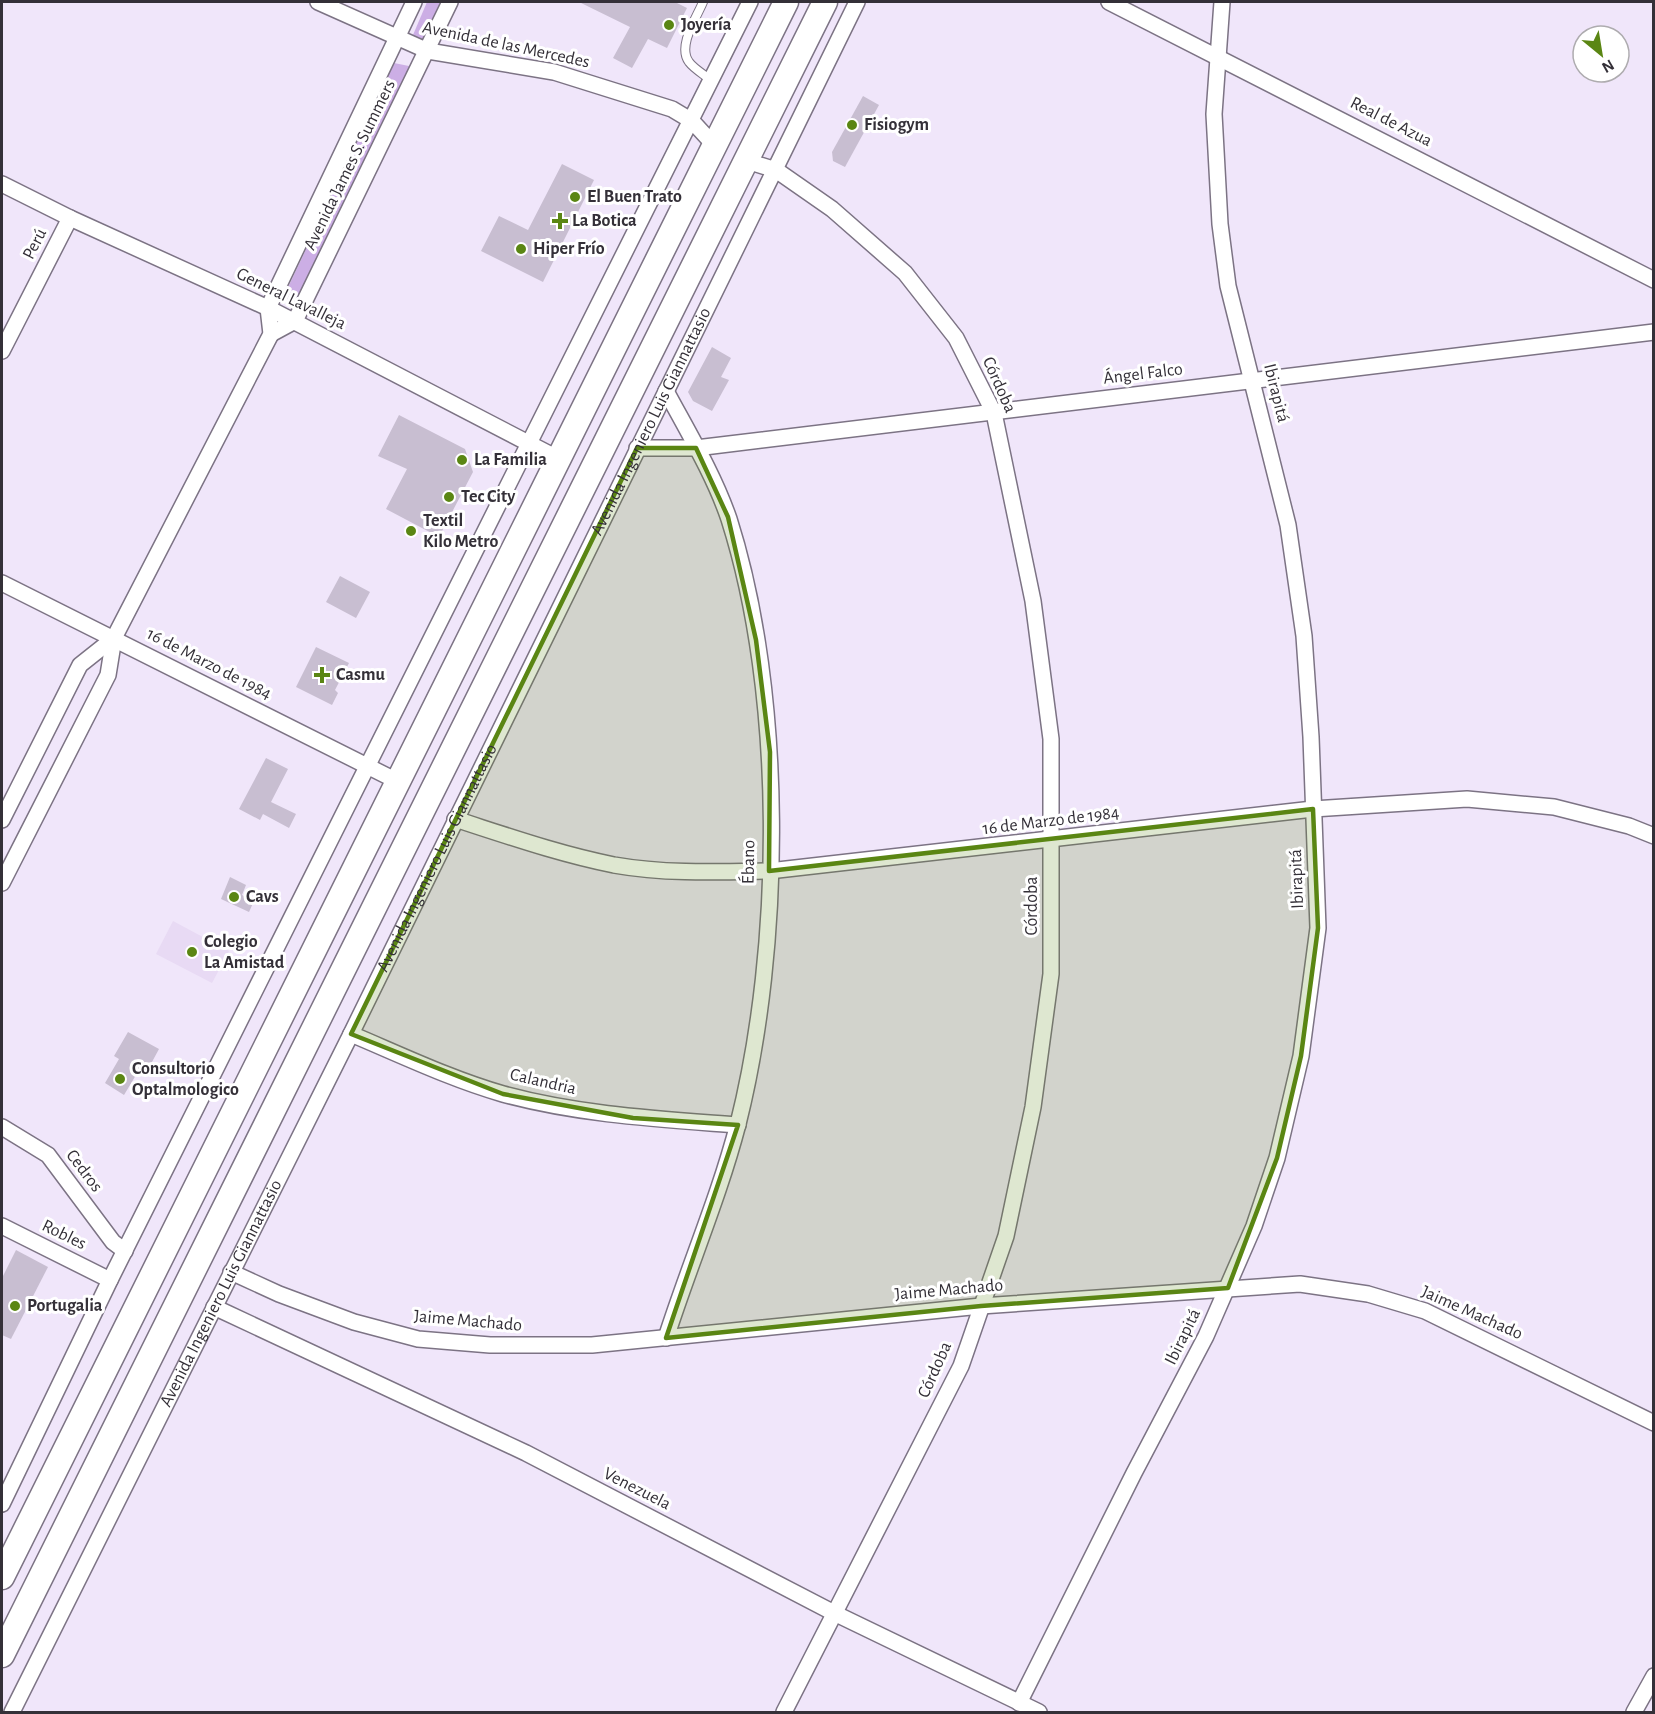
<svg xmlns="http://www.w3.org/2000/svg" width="1655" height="1714" font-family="'Alegreya Sans',sans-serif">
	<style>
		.built { fill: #e8daf4 }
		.green { fill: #ccaee5 }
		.building { fill: #c8bed1 }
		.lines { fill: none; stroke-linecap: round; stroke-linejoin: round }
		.service-casing { stroke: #7c7384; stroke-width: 10 }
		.minor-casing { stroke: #7c7384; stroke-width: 18 }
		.primary-casing { stroke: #7c7384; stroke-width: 27 }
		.service { stroke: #fff; stroke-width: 8 }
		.minor { stroke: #fff; stroke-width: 15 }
		.primary { stroke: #fff; stroke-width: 24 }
		.marked { fill: #5a8613; fill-opacity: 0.2; stroke: #5a8613; stroke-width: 4.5; stroke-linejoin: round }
		.poi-dot { fill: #5a8613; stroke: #fff; stroke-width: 2 }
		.labels { text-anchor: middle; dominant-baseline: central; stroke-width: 6; stroke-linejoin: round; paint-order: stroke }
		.poi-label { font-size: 18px; font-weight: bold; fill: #343038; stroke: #fff; text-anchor: start }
		.street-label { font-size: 18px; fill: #343038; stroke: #fff }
	</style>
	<rect width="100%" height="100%" fill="#f0e6fa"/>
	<polygon class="built" points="173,921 229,951 212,983 156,954"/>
	<g class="green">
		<polygon points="427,2 442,2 426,41 413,35"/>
		<polygon points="394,63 414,67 297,302 283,298"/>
	</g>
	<g class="building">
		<polygon points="579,2 675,2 687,8 667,48 648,39 632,68 613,58 630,27"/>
		<polygon points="863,96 879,105 845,167 833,161 832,152"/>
		<polygon points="562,164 594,180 543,282 481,251 499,216 528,230"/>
		<polygon points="712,347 731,358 721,377 729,380 712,411 693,401 688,392"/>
		<polygon points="399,415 465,449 473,472 439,537 386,509 407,469 378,456"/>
		<polygon points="340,576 370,592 356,618 326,602"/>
		<polygon points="316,647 349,663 335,690 338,693 332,705 296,687"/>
		<polygon points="266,758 288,769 271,802 296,814 289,828 263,814 260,820 239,809"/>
		<polygon points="230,877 246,885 242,895 254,901 249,912 221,899"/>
		<polygon points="128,1032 159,1049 146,1073 139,1070 124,1095 105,1083 119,1059 114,1056"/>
		<polygon points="16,1250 48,1267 11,1339 2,1335 2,1278"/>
	</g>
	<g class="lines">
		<defs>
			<path id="service" d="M703 2C697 17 677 46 689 62 694 69 705 75 712 81"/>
			<g id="minor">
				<polyline points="318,2 428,51 554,72 672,109 692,121 714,145"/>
				<polyline points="1109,2 1654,280"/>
				<polyline points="747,161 776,170 832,209 905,273 956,338 994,413 1033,601 1051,739 1051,974 1033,1107 1006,1236 961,1366 784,1712"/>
				<polyline points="2,184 70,218 268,308 559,459"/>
				<polyline points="271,334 295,321 450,2"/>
				<polyline points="2,351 70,218"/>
				<path d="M666 391C688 432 714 475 729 519 785 695 783 945 738 1124 719 1197 689 1266 666 1338"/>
				<polyline points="637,448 696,448 1654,332"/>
				<polyline points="2,583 399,782"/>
				<path d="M455 819C508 836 559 854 614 865 665 874 718 872 769 871L1313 809 1467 799 1554 807 1629 826 1654 836"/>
				<polyline points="2,820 80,665 114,638"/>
				<polyline points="2,883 108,675 114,638 271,334 268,308 414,2"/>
				<path d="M351 1034C401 1055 451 1079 503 1094 580 1115 659 1119 738 1125"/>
				<polyline points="2,1127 48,1155 113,1242 125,1251"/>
				<polyline points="2,1226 110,1280"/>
				<polyline points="231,1272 279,1294 354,1322 418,1339 490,1345 592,1345 981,1306 1300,1284 1368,1294 1425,1311 1654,1423"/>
				<polyline points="214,1307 526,1453 834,1613 1039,1712"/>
				<polyline points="2,1504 110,1280 750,2"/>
				<polyline points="1019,1703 1134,1473 1206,1336 1254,1226 1277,1158 1301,1056 1318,928 1311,737 1304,636 1288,525 1228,286 1220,224 1214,114 1222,2"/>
				<path id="s1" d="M12 1712 351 1034 857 2"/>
				<polyline points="1634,1712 1654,1676"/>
			</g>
			<g id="primary">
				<polyline points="2,1577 786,2"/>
				<polyline points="2,1655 825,2"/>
			</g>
		</defs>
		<use href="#service" class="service-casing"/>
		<use href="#minor" class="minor-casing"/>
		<use href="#primary" class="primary-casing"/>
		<use href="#service" class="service"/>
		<use href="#minor" class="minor"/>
		<use href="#primary" class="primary"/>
	</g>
	<path class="marked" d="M637 448H696L728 517 756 640 770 752 769 871 1313 809 1318 928 1301 1056 1277 1158 1228 1288 981 1306 666 1338 738 1125 633 1118 503 1094 351 1034Z"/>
	<g class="poi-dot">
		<circle cx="669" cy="25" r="6"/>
		<circle cx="852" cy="125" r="6"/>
		<circle cx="575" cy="197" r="6"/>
		<path d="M557 212h6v6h6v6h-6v6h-6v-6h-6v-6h6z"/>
		<circle cx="521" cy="249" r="6"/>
		<circle cx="462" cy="460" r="6"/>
		<circle cx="449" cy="497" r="6"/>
		<circle cx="411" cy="531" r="6"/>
		<path d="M319 666h6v6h6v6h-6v6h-6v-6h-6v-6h6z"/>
		<circle cx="234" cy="897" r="6"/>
		<circle cx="192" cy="952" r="6"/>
		<circle cx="120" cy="1079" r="6"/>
		<circle cx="15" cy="1306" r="6"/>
	</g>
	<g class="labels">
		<g class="poi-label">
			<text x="681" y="25">Joyería</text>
			<text x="864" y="125">Fisiogym</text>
			<text x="587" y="197">El Buen Trato</text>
			<text x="572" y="221">La Botica</text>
			<text x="533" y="249">Hiper Frío</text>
			<text x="474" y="460">La Familia</text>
			<text x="461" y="497">Tec City</text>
			<text x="423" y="521">Textil<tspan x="423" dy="21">Kilo Metro</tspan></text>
			<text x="336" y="675">Casmu</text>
			<text x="246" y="897">Cavs</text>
			<text x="204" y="942">Colegio<tspan x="204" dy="21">La Amistad</tspan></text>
			<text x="132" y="1069">Consultorio<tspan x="132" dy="21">Optalmologico</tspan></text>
			<text x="27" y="1306">Portugalia</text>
		</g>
		<g class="street-label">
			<text transform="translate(506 45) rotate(12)">Avenida de las Mercedes</text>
			<text transform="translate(1391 122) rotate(27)">Real de Azua</text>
			<text transform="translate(350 165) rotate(-64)">Avenida James S. Summers</text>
			<text transform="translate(35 244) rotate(-63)">Perú</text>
			<text transform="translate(291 299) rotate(26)">General Lavalleja</text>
			<text transform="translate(1143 374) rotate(-7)">Ángel Falco</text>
			<text transform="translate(999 385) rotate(66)">Córdoba</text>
			<text transform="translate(1276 393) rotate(76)">Ibirapitá</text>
			<text stroke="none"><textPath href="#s1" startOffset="1440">Avenida Ingeniero Luis Giannattasio</textPath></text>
			<text transform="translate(209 664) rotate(27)">16 de Marzo de 1984</text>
			<text transform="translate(1051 821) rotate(-7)">16 de Marzo de 1984</text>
			<text stroke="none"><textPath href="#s1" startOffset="954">Avenida Ingeniero Luis Giannattasio</textPath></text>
			<text transform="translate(749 862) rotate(-89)">Ébano</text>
			<text transform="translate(1297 879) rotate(-92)">Ibirapitá</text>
			<text transform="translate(1032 906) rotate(-90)">Córdoba</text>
			<text transform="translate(543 1082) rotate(13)">Calandria</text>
			<text transform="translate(84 1171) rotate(53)">Cedros</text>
			<text transform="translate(64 1235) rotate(26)">Robles</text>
			<text transform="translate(949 1290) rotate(-5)">Jaime Machado</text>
			<text stroke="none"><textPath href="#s1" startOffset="468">Avenida Ingeniero Luis Giannattasio</textPath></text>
			<text transform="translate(1472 1313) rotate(24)">Jaime Machado</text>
			<text transform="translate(468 1321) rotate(5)">Jaime Machado</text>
			<text transform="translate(1183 1337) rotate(-64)">Ibirapitá</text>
			<text transform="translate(935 1370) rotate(-66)">Córdoba</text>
			<text transform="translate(637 1489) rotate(27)">Venezuela</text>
		</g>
	</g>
	<rect width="1655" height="1714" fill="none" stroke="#343038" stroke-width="6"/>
	<g transform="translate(1601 54) rotate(150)"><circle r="28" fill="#ffffff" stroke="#aeacaf" stroke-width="1.5"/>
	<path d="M0-4.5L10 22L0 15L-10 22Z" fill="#5a8613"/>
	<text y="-9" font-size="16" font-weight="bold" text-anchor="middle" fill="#343038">N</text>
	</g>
</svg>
